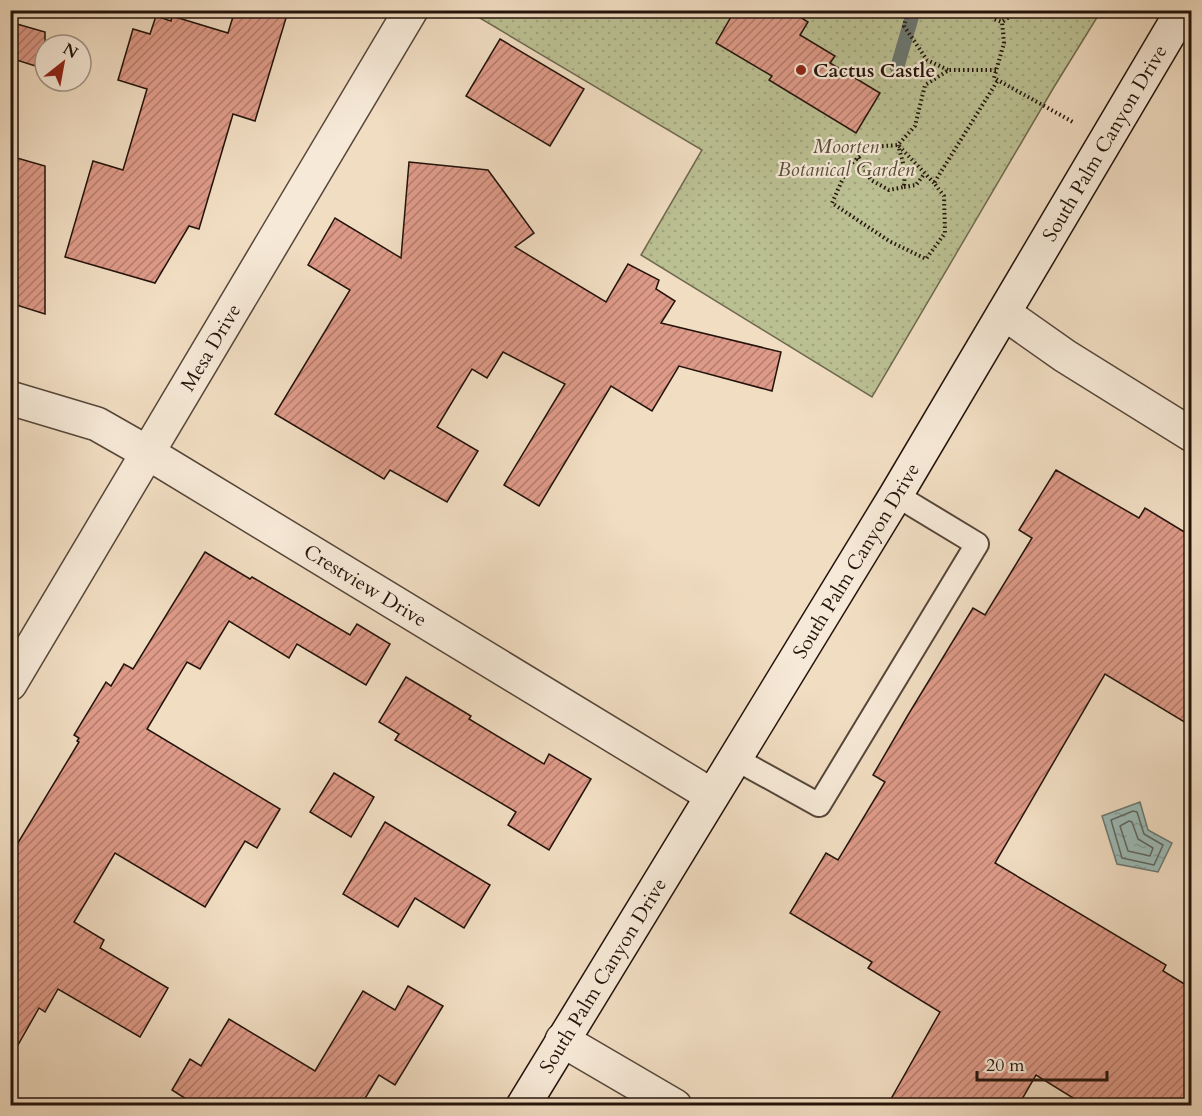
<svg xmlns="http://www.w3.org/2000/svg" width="1202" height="1116" font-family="Cardo,serif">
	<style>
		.garden { fill: url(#garden-dots); stroke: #6f6a4f; stroke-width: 1.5 }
		.water { fill: url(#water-ripples); stroke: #6b7872; stroke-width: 1.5 }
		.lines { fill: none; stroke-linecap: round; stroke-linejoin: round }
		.shore { stroke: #5f6761; stroke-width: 1.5 }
		.stream { stroke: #6b7872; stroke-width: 14 }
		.building { fill: url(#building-hatch); stroke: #23130b; stroke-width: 1.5 }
		.lane-casing { stroke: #564639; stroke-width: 26 }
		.street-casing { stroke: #564639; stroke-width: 36 }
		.secondary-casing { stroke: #23130b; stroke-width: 36 }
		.path { stroke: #23130b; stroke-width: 4; stroke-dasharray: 1.5 3; stroke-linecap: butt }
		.lane { stroke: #f6e9d7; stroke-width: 22 }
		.street { stroke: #f6e9d7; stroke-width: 33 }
		.secondary { stroke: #f6e9d7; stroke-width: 33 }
		.poi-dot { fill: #8f2418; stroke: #f6e9d7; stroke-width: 2 }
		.labels { text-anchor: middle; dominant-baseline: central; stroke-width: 4.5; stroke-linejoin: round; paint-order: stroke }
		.poi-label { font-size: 20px; font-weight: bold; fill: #23130b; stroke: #f6e9d7; text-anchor: start }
		.street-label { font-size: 20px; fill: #23130b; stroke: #f6e9d7 }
		.park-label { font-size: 20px; font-style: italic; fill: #58503b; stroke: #f6e9d7 }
	</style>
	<defs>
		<pattern id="garden-dots" width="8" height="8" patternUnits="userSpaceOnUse" patternTransform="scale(1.5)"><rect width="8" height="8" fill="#bbc093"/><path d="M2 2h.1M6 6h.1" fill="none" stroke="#a0a47d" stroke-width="1.8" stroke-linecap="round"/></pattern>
		<pattern id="water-ripples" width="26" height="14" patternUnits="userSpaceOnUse" patternTransform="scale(1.5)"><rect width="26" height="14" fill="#9bbbb7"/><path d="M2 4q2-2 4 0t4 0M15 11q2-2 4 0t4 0" fill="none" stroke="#85a09c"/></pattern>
		<pattern id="building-hatch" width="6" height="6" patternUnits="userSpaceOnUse" patternTransform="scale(1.5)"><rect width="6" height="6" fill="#de9a88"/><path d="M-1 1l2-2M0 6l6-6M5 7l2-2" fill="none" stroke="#b47c6d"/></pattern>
	</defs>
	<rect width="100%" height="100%" fill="#f1ddc2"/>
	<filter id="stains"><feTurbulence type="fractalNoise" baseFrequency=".00333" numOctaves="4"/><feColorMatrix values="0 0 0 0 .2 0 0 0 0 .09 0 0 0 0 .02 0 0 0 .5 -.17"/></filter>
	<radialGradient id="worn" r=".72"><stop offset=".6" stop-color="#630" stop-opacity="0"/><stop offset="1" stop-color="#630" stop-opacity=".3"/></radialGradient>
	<polygon class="garden" points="468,11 1101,11 1054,87 872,397 641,255 702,150"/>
	<polygon class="water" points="1140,802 1148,830 1172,843 1158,872 1117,864 1102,816"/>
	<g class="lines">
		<g class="shore">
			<polygon points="1133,811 1137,812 1144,834 1163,845 1154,865 1122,858 1111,820"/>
			<polygon points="1129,821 1132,822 1138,839 1153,848 1150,856 1128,851 1120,826"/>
		</g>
		<polyline class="stream" points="897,68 913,13"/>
	</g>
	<g class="building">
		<polygon points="235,10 259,10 286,18 255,121 233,114 199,229 189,226 155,283 65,257 93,161 123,170 147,89 118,80 133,29 150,34 156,16 171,21 172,16 228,33"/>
		<polygon points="735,10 789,10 808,22 800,35 835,56 830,63 880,93 856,133 769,80 772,76 716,43"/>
		<polygon points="17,24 45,32 45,69 10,58 10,43"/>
		<polygon points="500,39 584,89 550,146 466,96"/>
		<polygon points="10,156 45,166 45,314 10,303"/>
		<polygon points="409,162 488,170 534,233 515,247 606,302 628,264 659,280 656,289 675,301 661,323 781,352 772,391 679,366 652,411 611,386 539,506 504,485 565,384 503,352 487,378 472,369 437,427 478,451 447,502 390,470 384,479 275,414 350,290 308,265 335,218 401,258"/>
		<polygon points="1056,470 1139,518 1145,508 1191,536 1191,726 1105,674 995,863 1166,965 1163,971 1191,988 1191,1106 1086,1106 1036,1075 1018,1106 887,1106 940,1012 868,968 872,962 790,913 826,853 838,860 885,782 873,775 908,715 973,608 985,615 1032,538 1019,530"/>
		<polygon points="205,552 250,579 252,577 350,635 357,624 390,644 366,685 297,644 289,658 229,621 200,669 187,662 147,729 280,809 257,848 245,841 205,907 115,853 74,922 104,940 100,948 168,988 140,1037 58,989 45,1012 39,1008 10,1059 10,856 79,742 77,741 79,738 74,735 106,682 111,686 124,664 133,669"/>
		<polygon points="406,677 471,716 469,719 544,764 549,754 591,779 549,850 508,825 516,812 395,740 399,734 379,722"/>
		<polygon points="334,773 374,797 351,837 310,812"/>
		<polygon points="385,822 490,885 464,928 415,898 398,927 343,894"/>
		<polygon points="408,986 443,1006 395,1085 379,1075 364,1100 373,1106 197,1106 172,1090 190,1059 201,1066 229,1019 315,1071 363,991 395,1010"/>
	</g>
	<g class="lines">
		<defs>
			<polyline id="lane" points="734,758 819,805 977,544 896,495"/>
			<g id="street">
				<polyline points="1004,313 1065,356 1192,435"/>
				<path id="s1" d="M10 398 97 424 148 453 711 795"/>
				<path id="s2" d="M10 684 411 10"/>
				<polyline points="562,1040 675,1106"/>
			</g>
			<g id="secondary">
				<path id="s3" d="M523 1106 896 495 1183 10"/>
			</g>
		</defs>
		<use href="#lane" class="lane-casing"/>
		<use href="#street" class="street-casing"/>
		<use href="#secondary" class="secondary-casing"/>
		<g class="path">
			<polyline points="912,10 906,18 904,26 927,60 948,70"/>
			<polyline points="985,10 994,19 1002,22"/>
			<polyline points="1019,10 1002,22 1004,43 994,78 1073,122"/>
			<polyline points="996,70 949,70 925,85 915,126 898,145 870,147 848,167 832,203 889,241 926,259 945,233 944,196 934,183 998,80"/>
			<polyline points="899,146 934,183"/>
			<polyline points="858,158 871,180 889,190 904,187 905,170 898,145"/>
			<polyline points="904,187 916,185 925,173"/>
		</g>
		<use href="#lane" class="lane"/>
		<use href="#street" class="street"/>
		<use href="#secondary" class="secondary"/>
	</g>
	<circle class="poi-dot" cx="801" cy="70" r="6"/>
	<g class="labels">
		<g class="poi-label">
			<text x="813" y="70">Cactus Castle</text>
		</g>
		<g class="street-label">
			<text stroke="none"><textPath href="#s3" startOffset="1125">South Palm Canyon Drive</textPath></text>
			<text stroke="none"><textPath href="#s2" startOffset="392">Mesa Drive</textPath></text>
			<text stroke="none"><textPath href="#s3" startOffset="639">South Palm Canyon Drive</textPath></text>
			<text stroke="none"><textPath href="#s1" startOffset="404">Crestview Drive</textPath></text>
			<text stroke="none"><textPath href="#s3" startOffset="153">South Palm Canyon Drive</textPath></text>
		</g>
		<g class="park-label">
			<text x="846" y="146">Moorten<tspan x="846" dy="23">Botanical Garden</tspan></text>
		</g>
	</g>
	<rect width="1202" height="1116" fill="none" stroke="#f1ddc2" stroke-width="36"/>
	<rect x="12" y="12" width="1178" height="1092" fill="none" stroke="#23130b" stroke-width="3"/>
	<rect x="18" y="18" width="1166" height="1080" fill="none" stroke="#23130b" stroke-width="1.5"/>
	<g transform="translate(63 63) rotate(31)"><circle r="28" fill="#f6e9d7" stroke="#a29385" stroke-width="1.5"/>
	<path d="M0-4.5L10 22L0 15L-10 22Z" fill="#8f2418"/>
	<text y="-9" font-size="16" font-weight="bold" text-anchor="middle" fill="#23130b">N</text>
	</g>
	<path d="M977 1071v9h130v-9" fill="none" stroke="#23130b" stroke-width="3"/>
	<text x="986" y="1071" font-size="18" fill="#23130b" stroke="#f6e9d7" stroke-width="4.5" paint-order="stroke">20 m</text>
	<rect width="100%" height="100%" filter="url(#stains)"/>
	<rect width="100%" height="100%" fill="url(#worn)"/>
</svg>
